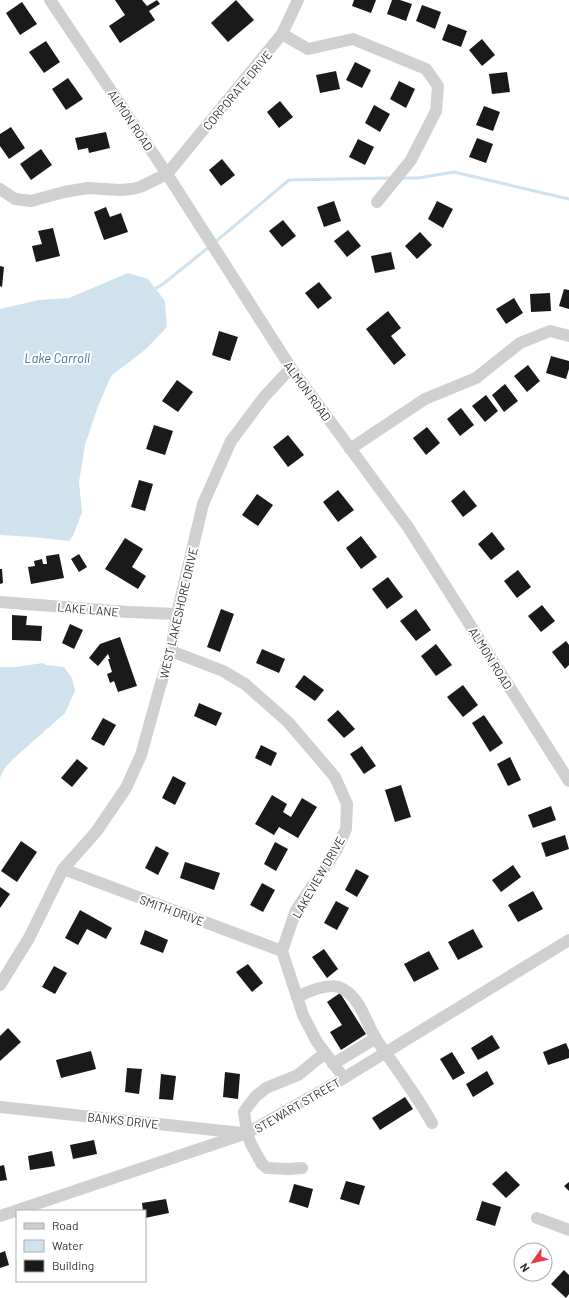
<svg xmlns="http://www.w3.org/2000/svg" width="569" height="1298" font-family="Barlow,sans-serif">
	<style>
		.water { fill: #cfe2ee }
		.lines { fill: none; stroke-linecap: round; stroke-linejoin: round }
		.stream { stroke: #cfe2ee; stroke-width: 3 }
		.building { fill: #1a1a1a }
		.minor { stroke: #d0d0d0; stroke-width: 12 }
		.labels { text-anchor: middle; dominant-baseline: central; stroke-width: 4; stroke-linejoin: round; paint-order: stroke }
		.street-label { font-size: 12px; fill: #333; stroke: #fff }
		.water-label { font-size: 13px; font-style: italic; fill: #3f7597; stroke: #fff }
	</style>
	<rect width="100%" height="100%" fill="#fff"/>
	<g class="water">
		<polygon points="128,273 148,279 165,301 167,327 146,349 111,376 97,409 85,445 79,482 82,512 73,536 69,541 33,537 0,535 0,309 39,300 69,298"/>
		<polygon points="43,663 46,665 64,667 72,678 75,691 65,713 12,760 4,769 0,778 0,667 15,667"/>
	</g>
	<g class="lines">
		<g class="stream">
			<polyline points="400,178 418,178 454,172 569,199"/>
			<polyline points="214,243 289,180 391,178"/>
			<polyline points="153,290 163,284 209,247"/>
		</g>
	</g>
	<g class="building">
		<polygon points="115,0 142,0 147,6 157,0 160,4 149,11 155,20 120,43 109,26 125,15"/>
		<polygon points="236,0 254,20 228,42 211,23"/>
		<polygon points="354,0 376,0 371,13 352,6"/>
		<polygon points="392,0 400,0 412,4 406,21 387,14"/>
		<polygon points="22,2 37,24 20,35 6,13"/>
		<polygon points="422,5 441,12 435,29 416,21"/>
		<polygon points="448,24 467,31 461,47 442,40"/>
		<polygon points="482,39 495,55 482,66 469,50"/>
		<polygon points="46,41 60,62 44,73 29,52"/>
		<polygon points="355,62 371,70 362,88 346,80"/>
		<polygon points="336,71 340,89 320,93 316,75"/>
		<polygon points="507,72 510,92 492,94 489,74"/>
		<polygon points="68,78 83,99 66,110 52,89"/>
		<polygon points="399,81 415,89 406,108 390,99"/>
		<polygon points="280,101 293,117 279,128 267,112"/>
		<polygon points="374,105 390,114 380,132 365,123"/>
		<polygon points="484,106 500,112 493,131 476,125"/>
		<polygon points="11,127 25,148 9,159 0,146 0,134"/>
		<polygon points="106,132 110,148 89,153 88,148 78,150 75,138"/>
		<polygon points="477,138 493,144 486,163 469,157"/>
		<polygon points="358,139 374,147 365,165 349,157"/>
		<polygon points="41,149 52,165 31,180 20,164"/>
		<polygon points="222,159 235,175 221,186 209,170"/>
		<polygon points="334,201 341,221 324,227 317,207"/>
		<polygon points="437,201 453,209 443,228 428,219"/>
		<polygon points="106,207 110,217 121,213 128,232 104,240 94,212"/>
		<polygon points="283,220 296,236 282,247 269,231"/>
		<polygon points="53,228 60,256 36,262 32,246 42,244 38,231"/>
		<polygon points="348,230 361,246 347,257 334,241"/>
		<polygon points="420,232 432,245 417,259 405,246"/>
		<polygon points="391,252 395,269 375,273 371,256"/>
		<polygon points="0,266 4,267 2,287 0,286"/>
		<polygon points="319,282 332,298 318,309 305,293"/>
		<polygon points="564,289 569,290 569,309 559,306"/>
		<polygon points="550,293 551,311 531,312 530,294"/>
		<polygon points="514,298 523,313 506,324 496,309"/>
		<polygon points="388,311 401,328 391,336 406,355 394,365 366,329"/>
		<polygon points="219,331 238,337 230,361 212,355"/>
		<polygon points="551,356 569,361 569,369 566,379 546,373"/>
		<polygon points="528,365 540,381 527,392 514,376"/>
		<polygon points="177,380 193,392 178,412 162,401"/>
		<polygon points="505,384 518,401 504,412 492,395"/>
		<polygon points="486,395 498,411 485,422 472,406"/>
		<polygon points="461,408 474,425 460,436 447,419"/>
		<polygon points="154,425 173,431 165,455 146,449"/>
		<polygon points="427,427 440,443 426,455 413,438"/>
		<polygon points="288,435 304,455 288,467 273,447"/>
		<polygon points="139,480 153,484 145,511 131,507"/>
		<polygon points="338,490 354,510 338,522 323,502"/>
		<polygon points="464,490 477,506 463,517 451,501"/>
		<polygon points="257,494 273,505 258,526 242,515"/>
		<polygon points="492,532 505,549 491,560 478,544"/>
		<polygon points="361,536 377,557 361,569 346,548"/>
		<polygon points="125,538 143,549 132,567 146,576 138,589 105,569"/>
		<polygon points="59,554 64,578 31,584 28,567 35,566 34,561 42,559 43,564 47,564 46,556"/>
		<polygon points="79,554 87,567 79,572 71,559"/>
		<polygon points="0,569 2,569 3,583 0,584"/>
		<polygon points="518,570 531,587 517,598 504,581"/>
		<polygon points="388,577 403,597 387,609 372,589"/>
		<polygon points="542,605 555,621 541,632 528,616"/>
		<polygon points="221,609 234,614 220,652 207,647"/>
		<polygon points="416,609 431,630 416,641 400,621"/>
		<polygon points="12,615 27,616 26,625 42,626 41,641 12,640"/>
		<polygon points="70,624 83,630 74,649 62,643"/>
		<polygon points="120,637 137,686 118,692 114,681 110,683 107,674 112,672 108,659 110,659 108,654 98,666 89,658 100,644"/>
		<polygon points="566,641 569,645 569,665 565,669 552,652"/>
		<polygon points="436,644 452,665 436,676 421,656"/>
		<polygon points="262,649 285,659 279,673 256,663"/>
		<polygon points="304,675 324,690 315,701 295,687"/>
		<polygon points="463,685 478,705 463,717 447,697"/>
		<polygon points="199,703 222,713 216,726 194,716"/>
		<polygon points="338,710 355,729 344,738 327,720"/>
		<polygon points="484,715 503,743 490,752 472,723"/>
		<polygon points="103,718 116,725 104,746 91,739"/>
		<polygon points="261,745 277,753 271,766 255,758"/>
		<polygon points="362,746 376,766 364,774 350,754"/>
		<polygon points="510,757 521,780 508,786 497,764"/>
		<polygon points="77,759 88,768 72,787 61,778"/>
		<polygon points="173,776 186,783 175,805 162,798"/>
		<polygon points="401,785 411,817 395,822 385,790"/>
		<polygon points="272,795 287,804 283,812 291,817 302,798 317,807 298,838 279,827 274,835 255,824"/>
		<polygon points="551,806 556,820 533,828 528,815"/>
		<polygon points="565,835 569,849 546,857 541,843"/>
		<polygon points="21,841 37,852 17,882 1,871"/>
		<polygon points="275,842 288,849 276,871 264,864"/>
		<polygon points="156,846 169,853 158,875 145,868"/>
		<polygon points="185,862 220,873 214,890 180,878"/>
		<polygon points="513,865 521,877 501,892 492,880"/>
		<polygon points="356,869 369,876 357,897 345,890"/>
		<polygon points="262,883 275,890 263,912 250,905"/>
		<polygon points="0,887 10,894 0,908"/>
		<polygon points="533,891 543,909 518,922 508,905"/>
		<polygon points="336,901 349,908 337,930 324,923"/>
		<polygon points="80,910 112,928 106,939 87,929 78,945 65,938"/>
		<polygon points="473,929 483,947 458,960 448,942"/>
		<polygon points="145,930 168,940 163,953 140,944"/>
		<polygon points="324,949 338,969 327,978 312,957"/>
		<polygon points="429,951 439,969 414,982 404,964"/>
		<polygon points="248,964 263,983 252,992 236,972"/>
		<polygon points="54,966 67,973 55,994 42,987"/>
		<polygon points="340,993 366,1034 341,1050 330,1032 342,1025 327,1002"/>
		<polygon points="8,1028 21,1042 0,1061 0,1036"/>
		<polygon points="492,1035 500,1048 478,1060 471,1048"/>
		<polygon points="566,1043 569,1050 569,1058 548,1065 543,1052"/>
		<polygon points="91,1051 96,1069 61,1078 56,1060"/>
		<polygon points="452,1052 465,1073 453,1080 440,1059"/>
		<polygon points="127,1068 142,1069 139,1094 125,1092"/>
		<polygon points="487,1071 494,1084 473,1097 466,1084"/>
		<polygon points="225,1072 240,1074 238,1099 223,1097"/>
		<polygon points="161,1074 176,1076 173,1100 159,1099"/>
		<polygon points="405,1097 413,1109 380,1130 372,1118"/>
		<polygon points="94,1140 97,1154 73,1159 70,1145"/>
		<polygon points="52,1151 55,1166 30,1170 28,1156"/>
		<polygon points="4,1165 7,1180 0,1181 0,1166"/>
		<polygon points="506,1171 520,1185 506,1198 492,1184"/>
		<polygon points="346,1181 365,1186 359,1205 340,1199"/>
		<polygon points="569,1182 569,1191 564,1186"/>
		<polygon points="294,1184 313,1189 308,1208 289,1202"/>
		<polygon points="166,1199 169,1213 145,1218 145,1211 143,1211 142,1203"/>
		<polygon points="482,1201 501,1207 495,1226 476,1220"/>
		<polygon points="5,1251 9,1265 0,1268 0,1253"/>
		<polygon points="521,1263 521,1273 518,1272"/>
		<polygon points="564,1270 569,1275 569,1294 566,1298 551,1284"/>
		<polygon points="527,1274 538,1274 537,1277"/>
	</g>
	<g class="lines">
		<g class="minor">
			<polyline points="50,0 167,174 291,368 408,527 569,781"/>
			<polyline points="282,34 308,49 353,39 426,69 438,86 436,111 411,160 377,202"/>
			<polyline points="0,189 15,199 31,201 64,192 88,188 120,190 132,189 140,187 167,174 282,34 298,0"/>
			<polyline points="350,449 425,399 476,378 520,343 550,331 569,336"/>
			<polyline points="0,602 128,612 177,614"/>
			<polyline points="171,651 223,671 245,684 288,722 335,777 347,804 346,829 336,851 296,910 282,951 303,1015 317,1042 344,1078"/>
			<polyline points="63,869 282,951"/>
			<polyline points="0,985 29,938 63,869 96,832 126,788 141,755 159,690 171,651 177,614 203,504 231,441 264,397 291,368"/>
			<path d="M297 997C309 991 331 981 343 989 361 999 366 1023 376 1039 395 1067 416 1094 432 1123"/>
			<polyline points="333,1064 376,1038"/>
			<polyline points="0,1107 242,1133"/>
			<polyline points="302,1168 289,1169 267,1168 262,1164 251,1144 247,1133 244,1112 248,1106 256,1096 266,1088 298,1075 325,1053"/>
			<polyline points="0,1216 247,1133 344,1078 569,940"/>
			<polyline points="537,1218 569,1230"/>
		</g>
	</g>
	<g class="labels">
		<g class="street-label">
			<text transform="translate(237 90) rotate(-50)">CORPORATE DRIVE</text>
			<text transform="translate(131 120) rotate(56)">ALMON ROAD</text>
			<text transform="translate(308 391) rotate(54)">ALMON ROAD</text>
			<text transform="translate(88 609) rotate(5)">LAKE LANE</text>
			<text transform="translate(178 613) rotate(-77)">WEST LAKESHORE DRIVE</text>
			<text transform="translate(491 658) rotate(58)">ALMON ROAD</text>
			<text transform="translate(318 877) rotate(-60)">LAKEVIEW DRIVE</text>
			<text transform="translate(172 910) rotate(20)">SMITH DRIVE</text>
			<text transform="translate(297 1105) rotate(-30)">STEWART STREET</text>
			<text transform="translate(123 1120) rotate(6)">BANKS DRIVE</text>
		</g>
		<g class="water-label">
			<text x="57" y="358">Lake Carroll</text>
		</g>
	</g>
	<rect x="16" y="1210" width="130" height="72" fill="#ffffff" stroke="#adadad"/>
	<rect x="24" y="1223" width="20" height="6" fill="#d0d0d0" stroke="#adadad"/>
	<text x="52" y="1230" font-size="12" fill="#333333">Road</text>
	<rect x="24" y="1240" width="20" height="12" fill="#cfe2ee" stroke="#adadad"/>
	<text x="52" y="1250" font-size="12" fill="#333333">Water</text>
	<rect x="24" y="1260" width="20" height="12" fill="#1a1a1a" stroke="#adadad"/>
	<text x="52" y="1270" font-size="12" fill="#333333">Building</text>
	<g transform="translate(533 1262) rotate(236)"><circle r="19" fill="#ffffff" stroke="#adadad"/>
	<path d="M0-3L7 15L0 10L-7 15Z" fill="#e63946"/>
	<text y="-6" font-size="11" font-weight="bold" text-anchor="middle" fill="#333333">N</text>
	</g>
</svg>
